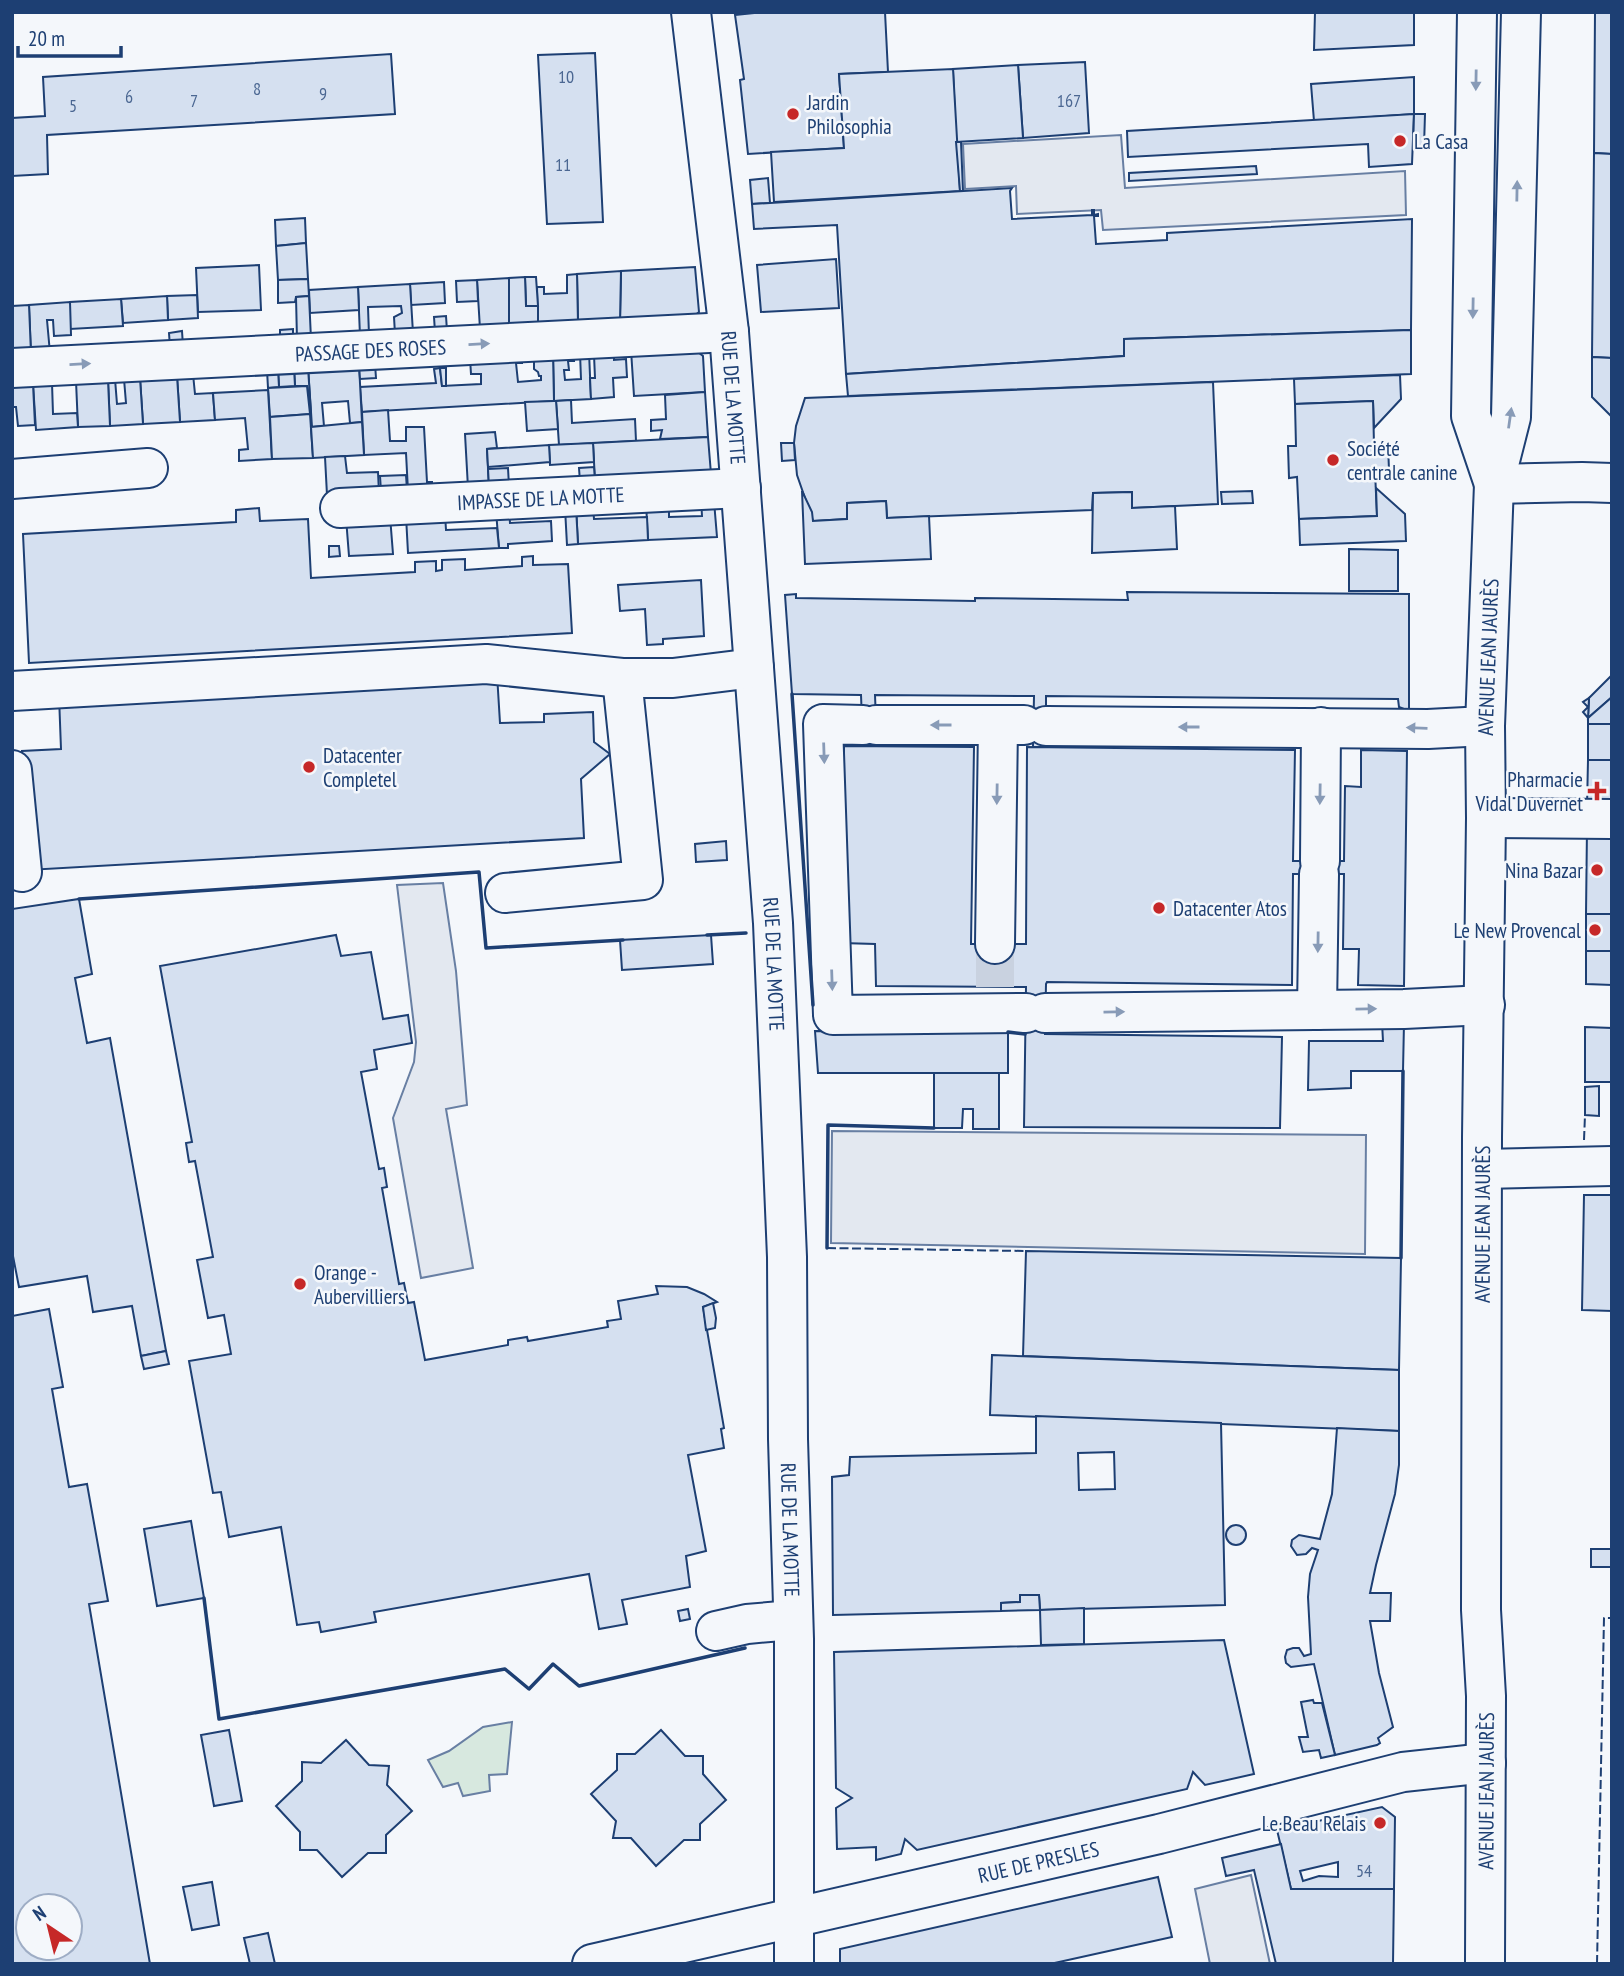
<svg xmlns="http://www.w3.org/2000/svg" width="1624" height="1976" font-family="'PT Sans Narrow',sans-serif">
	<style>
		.green { fill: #d7e8df; stroke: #687fa3; stroke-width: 2 }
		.parking { fill: #e3e8f0; stroke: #687fa3; stroke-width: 2 }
		.building { fill: #d5e0f0; stroke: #1d3f73; stroke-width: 2; fill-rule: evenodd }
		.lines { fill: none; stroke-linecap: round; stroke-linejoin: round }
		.minor-tunnel { stroke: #c9d2e0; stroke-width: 38; stroke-dasharray: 38 19; stroke-linecap: butt }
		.minor-casing { stroke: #1d3f73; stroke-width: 42 }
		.major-casing { stroke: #1d3f73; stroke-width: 42 }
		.minor { stroke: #f4f7fb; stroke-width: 38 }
		.major { stroke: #f4f7fb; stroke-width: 38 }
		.fence { stroke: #1d3f73; stroke-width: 2; stroke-dasharray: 9 3.5; stroke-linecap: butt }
		.wall { stroke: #1d3f73; stroke-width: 3.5 }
		.oneway { fill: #889bb7 }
		.poi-dot { fill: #c62828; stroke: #f4f7fb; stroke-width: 2.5 }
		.labels { text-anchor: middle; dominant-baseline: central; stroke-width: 5; stroke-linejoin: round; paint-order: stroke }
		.number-label { font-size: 18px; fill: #4b6792 }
		.poi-label { font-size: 21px; fill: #1d3f73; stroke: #f4f7fb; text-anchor: start }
		.street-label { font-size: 21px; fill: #1d3f73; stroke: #f4f7fb }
	</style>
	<rect width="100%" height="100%" fill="#f4f7fb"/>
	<polygon class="green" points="512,1722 507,1774 489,1775 490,1791 463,1796 458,1783 443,1787 428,1760 449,1751 483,1727"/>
	<g class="parking">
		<polygon points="1121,135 1125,188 1405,171 1406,215 1103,230 1101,210 1017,214 1016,186 965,189 963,144"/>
		<polygon points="443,883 456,971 467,1105 446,1109 473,1268 421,1278 393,1118 414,1062 416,1042 397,885"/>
		<polygon points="832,1131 1366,1135 1365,1254 831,1243"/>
		<polygon points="1251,1875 1270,1964 1210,1964 1195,1889"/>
	</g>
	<g class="building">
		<polygon points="765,12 885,12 888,72 839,74 844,148 748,154 740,80 744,79 735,15"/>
		<polygon points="1315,12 1414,12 1414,45 1314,50"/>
		<polygon points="1595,12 1612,12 1612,154 1594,153"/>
		<polygon points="595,53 603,222 547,224 538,55"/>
		<polygon points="391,54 395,114 47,135 48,174 12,176 12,118 45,116 43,77"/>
		<polygon points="1085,62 1089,133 1023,138 1018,65"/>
		<polygon points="1018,65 1023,138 956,142 953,69"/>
		<polygon points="953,69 960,191 774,202 771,152 844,148 839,74"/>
		<polygon points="1414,77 1414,114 1314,121 1311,84"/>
		<polygon points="1414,114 1412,164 1369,167 1368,144 1128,157 1127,131"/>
		<polygon points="1414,114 1425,114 1424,147 1413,150"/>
		<polygon points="956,142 961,142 963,191 960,191"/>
		<polygon points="1594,153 1612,154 1612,358 1592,357"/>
		<polygon points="1256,166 1257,174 1129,181 1129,173"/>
		<polygon points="768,178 770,203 752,204 750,180"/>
		<polygon points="1012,188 1010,191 1012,219 1092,215 1092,210 1094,210 1094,215 1098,214 1098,216 1094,216 1096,244 1167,240 1167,233 1412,219 1411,330 1124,339 1124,356 846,374 837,225 754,229 752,204"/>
		<polygon points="305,218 306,243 276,246 275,220"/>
		<polygon points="306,243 308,279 278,280 276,246"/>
		<polygon points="836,259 839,308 761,312 757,265"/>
		<polygon points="259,265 261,310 198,312 196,268"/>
		<polygon points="695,267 699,312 693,317 620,321 621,271"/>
		<polygon points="621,271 620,321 578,323 577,274"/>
		<polygon points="577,274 578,323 538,325 537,287 544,287 544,294 567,293 567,275"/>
		<polygon points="525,277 536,277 538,306 526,306"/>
		<polygon points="525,277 526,306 538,306 538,325 509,327 509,278"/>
		<polygon points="509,278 509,327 480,329 477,280"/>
		<polygon points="308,279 309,296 296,297 295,302 278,303 278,280"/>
		<polygon points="477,280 478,301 457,302 456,281"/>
		<polygon points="444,282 445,303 411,305 410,284"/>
		<polygon points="410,284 413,333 395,334 394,317 402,313 401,306 368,307 369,335 360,336 358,287"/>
		<polygon points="358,287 359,310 310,313 309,290"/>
		<polygon points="197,295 198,318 168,320 167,296"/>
		<polygon points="167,296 168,320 123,323 121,299"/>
		<polygon points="309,296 311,339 297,340 296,297"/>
		<polygon points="121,299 123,326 70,329 70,302"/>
		<polygon points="70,302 71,335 54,336 53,320 47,320 50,353 31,354 29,305"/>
		<polygon points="29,305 31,354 13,355 12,306"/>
		<polygon points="446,316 447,331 435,332 434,317"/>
		<polygon points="293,329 293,340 280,340 280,330"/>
		<polygon points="1411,330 1411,374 848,396 846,374 1124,356 1124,339"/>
		<polygon points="182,331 183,346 170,347 169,333"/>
		<polygon points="690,346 703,356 705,392 634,396 631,350"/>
		<polygon points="589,352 591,399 554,401 553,354 573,353 574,361 568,361 569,370 564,370 565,380 581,379 580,353"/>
		<polygon points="553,354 554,401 362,412 360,387 436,383 434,369 440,368 442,386 481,384 481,374 471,374 470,358 522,356 522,363 516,363 518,382 541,380 541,376 539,376 538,372 534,369 534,355"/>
		<polygon points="594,355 614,355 614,360 626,359 627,377 613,378 614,397 591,399 590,378 595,378"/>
		<polygon points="1592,357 1612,358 1612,417 1592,397"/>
		<polygon points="359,364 362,422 350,423 348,401 322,403 324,426 312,427 308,367"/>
		<polygon points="359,364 375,364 376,378 360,379"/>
		<polygon points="308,367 311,414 310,414 307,386 295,386 294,368"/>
		<polygon points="294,368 295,386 279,387 278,369"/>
		<polygon points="440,368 446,368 446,386 442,386"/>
		<polygon points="278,369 279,387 268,388 267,370"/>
		<polygon points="193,374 195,394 213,393 215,420 180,422 177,376"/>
		<polygon points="1400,375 1401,399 1374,428 1373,401 1295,404 1294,379"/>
		<polygon points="177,376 180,422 143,424 140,378"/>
		<polygon points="140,378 143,424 110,426 108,380 115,379 117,404 126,403 124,379"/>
		<polygon points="108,380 110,426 78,427 76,381"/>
		<polygon points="1213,382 1218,504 1132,508 1132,492 1093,493 1092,510 887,518 886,501 847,503 847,519 813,521 797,475 794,443 796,426 805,398"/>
		<polygon points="52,383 53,414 77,413 78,427 36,430 33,384"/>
		<polygon points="33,384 35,425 18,426 16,407 12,407 12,385"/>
		<polygon points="307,386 310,414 270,417 268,388"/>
		<polygon points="268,390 272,459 239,461 239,450 248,449 245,418 215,420 213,393"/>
		<polygon points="705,392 708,437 660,439 662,430 651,431 651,420 666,419 665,395"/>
		<polygon points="571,400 572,423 635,419 636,441 559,445 556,401"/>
		<polygon points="554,401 556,401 558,429 527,431 525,402"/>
		<polygon points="1373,401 1374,445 1388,445 1389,470 1375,471 1377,516 1299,519 1297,477 1289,478 1288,446 1296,446 1295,404"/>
		<polygon points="388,410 390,441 406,441 406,427 424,427 427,482 432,482 432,490 408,491 406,453 364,455 362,412"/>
		<polygon points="310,414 313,458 272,459 270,417"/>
		<polygon points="362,422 364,455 313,458 311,427"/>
		<polygon points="495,432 497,448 487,449 489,487 468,488 465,434"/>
		<polygon points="708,437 711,474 595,481 593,443"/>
		<polygon points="593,443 594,462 550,465 549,445"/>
		<polygon points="781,443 794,443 795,460 782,461"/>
		<polygon points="549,445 550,462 488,467 487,449"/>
		<polygon points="345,456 347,473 378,472 379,493 327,495 325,457"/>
		<polygon points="594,467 595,481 580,482 579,468"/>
		<polygon points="508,468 509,486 489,487 488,469"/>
		<polygon points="406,475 407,490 381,491 380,476"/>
		<polygon points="1376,488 1405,514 1406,541 1300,545 1299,519 1377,516"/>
		<polygon points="802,491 812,512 813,521 847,519 847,503 886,501 887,518 929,516 931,559 805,564"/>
		<polygon points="1252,491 1253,503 1222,504 1221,492"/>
		<polygon points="1132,492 1132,508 1175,506 1177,549 1092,553 1093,493"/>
		<polygon points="701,499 714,501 717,537 648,540 646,503 669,502 669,517 702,516"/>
		<polygon points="593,506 594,519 647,517 648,540 578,544 576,507"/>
		<polygon points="576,507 578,544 567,545 565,508"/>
		<polygon points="259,508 260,521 308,519 311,578 415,572 415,562 436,561 436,571 442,570 442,560 465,559 465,570 522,566 522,557 533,556 533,565 568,564 572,633 29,663 23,534 236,522 236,510"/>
		<polygon points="496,511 509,511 510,523 551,521 552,541 508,544 508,548 499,548"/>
		<polygon points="445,514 446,530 497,528 499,548 408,553 406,516"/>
		<polygon points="390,516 393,554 349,556 346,518"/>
		<polygon points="329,546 339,546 340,556 329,557"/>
		<polygon points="1349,549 1398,550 1398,591 1349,591"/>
		<polygon points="701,580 704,636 663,639 663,644 647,645 645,609 620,611 618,585"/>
		<polygon points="1127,592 1409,594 1409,711 1399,707 1398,699 1046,696 1046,747 1033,747 1034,696 875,695 877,746 863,746 861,695 792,694 785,595 796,594 796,598 975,601 975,598 1128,600"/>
		<polygon points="497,674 500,723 544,722 544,714 593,712 594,742 610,754 581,779 584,838 28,870 22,751 61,749 59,696"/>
		<polygon points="1612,675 1612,697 1588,718 1589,698"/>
		<polygon points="1612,697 1612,724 1588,724 1588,718"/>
		<polygon points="1589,698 1588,718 1583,712 1588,707 1583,702"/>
		<rect x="1588" y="724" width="24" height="36"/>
		<polygon points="844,746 974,747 971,944 1026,944 1027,747 1295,750 1293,861 1344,861 1345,786 1361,787 1361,750 1407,751 1404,986 1358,985 1359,949 1343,949 1344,874 1293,874 1292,985 1047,982 1046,984 1045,1034 1282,1037 1280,1128 1024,1127 1026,987 876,986 875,944 842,943"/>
		<polygon points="1588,760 1612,760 1612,807 1587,807"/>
		<polygon points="1587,828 1612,828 1612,914 1586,914"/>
		<polygon points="726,841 727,860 696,862 695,844"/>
		<polygon points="79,899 92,974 75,978 87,1043 110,1038 166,1351 141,1356 132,1306 93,1312 87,1276 19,1287 12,1251 12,909"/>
		<rect x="1586" y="914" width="26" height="37"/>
		<polygon points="336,935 341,956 371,952 383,1019 408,1015 412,1043 374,1050 377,1069 361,1072 379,1169 384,1168 387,1187 382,1188 399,1284 404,1283 408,1303 414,1302 425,1360 508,1345 508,1340 527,1337 528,1341 608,1327 607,1321 621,1319 618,1301 658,1294 656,1286 687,1287 704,1294 717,1302 703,1307 724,1428 721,1429 724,1448 688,1455 706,1551 686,1556 690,1587 622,1600 627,1624 599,1629 589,1574 374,1612 376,1622 321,1632 319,1622 297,1625 281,1527 229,1537 221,1492 213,1493 189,1361 231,1354 224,1315 208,1318 197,1260 213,1257 195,1161 189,1162 186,1143 192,1142 160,966"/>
		<polygon points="711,935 713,964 622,970 620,940"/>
		<polygon points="1586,951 1612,951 1612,985 1586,984"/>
		<polygon points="1382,1022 1404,1023 1403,1071 1351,1071 1351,1088 1308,1090 1309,1041 1383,1041"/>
		<polygon points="1585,1027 1612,1028 1612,1082 1585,1082"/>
		<polygon points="815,1031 1008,1032 1008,1073 818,1073"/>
		<polygon points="934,1073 999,1073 999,1129 973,1129 973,1109 963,1109 962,1128 934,1128"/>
		<polygon points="1599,1086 1599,1116 1585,1115 1585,1087"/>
		<polygon points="1584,1195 1612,1195 1612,1311 1582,1310"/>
		<polygon points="1026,1251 1401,1258 1399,1370 1023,1356"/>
		<polygon points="713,1303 716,1318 715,1328 706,1330 703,1307"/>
		<path d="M49 1309 63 1387 52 1389 69 1487 87 1484 108 1601 89 1604 150 1964H12V1316ZM28 1906H70V1948H28Z"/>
		<polygon points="166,1351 169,1364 144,1369 141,1356"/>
		<polygon points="992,1355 1399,1370 1399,1431 990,1415"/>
		<path d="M1036 1416 1221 1423 1225 1605 1040 1610 1039 1595H1020V1602L1001 1603V1611L833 1615 832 1477 849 1475 850 1457 1036 1453ZM1114 1452 1115 1489 1079 1490 1078 1453Z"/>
		<polygon points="1337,1428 1399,1431 1399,1465 1395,1494 1376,1565 1370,1593 1391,1593 1390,1621 1370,1621 1379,1673 1393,1727 1378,1738 1380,1743 1377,1745 1335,1755 1314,1664 1291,1667 1286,1663 1285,1657 1287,1650 1293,1648 1299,1648 1304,1656 1311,1654 1308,1597 1310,1574 1318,1550 1312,1548 1306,1554 1297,1555 1291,1546 1292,1540 1299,1535 1320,1539 1332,1494"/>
		<polygon points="191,1521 204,1598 157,1606 144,1529"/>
		<circle cx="1236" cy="1535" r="10"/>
		<rect x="1591" y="1549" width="21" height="18"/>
		<polygon points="1020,1595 1039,1595 1040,1610 1001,1611 1001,1603 1020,1602"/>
		<polygon points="1084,1608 1084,1644 1041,1645 1040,1610"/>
		<polygon points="688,1609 690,1619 680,1621 678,1611"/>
		<polygon points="1224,1640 1254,1774 1205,1785 1193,1772 1187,1789 917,1850 905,1839 901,1854 876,1860 876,1847 837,1849 836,1808 852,1798 836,1788 834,1652"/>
		<polygon points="1313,1700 1314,1703 1322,1703 1335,1755 1321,1758 1319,1750 1303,1752 1299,1737 1308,1737 1301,1702"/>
		<polygon points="229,1730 242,1801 214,1806 201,1735"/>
		<polygon points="661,1730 685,1756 703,1756 703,1774 726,1800 700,1824 700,1840 684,1840 656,1866 631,1838 613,1838 616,1821 591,1794 617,1770 617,1754 635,1754"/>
		<polygon points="346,1740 369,1765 389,1766 387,1785 412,1811 386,1835 386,1853 368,1853 342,1877 317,1850 300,1850 300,1832 276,1806 302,1781 302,1762 321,1763"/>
		<path d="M1382 1807 1395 1817 1394 1889H1291L1277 1830ZM1338 1862V1877L1319 1876 1303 1881 1300 1871Z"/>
		<polygon points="1281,1844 1291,1889 1394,1889 1393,1964 1276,1964 1254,1870 1226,1876 1222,1858"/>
		<polygon points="1158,1877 1172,1937 1050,1964 840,1964 840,1949"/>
		<polygon points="212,1882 219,1925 192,1930 183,1887"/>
		<polygon points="268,1933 275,1964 250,1964 244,1938"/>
	</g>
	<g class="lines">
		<polyline class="minor-tunnel" points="995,987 995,944"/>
		<defs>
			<g id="minor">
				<path id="s1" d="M691 12 729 332 773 923 787 1257 788 1439 794 1639V1964"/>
				<path id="s2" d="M12 368 729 332"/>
				<polyline points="12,479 148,468"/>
				<polyline points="1494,484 1582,482 1612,483"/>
				<path id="s3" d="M340 508 741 488"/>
				<polyline points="12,691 486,664 622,678 673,678 754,668"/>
				<polyline points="863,725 823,724 833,1015 1026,1013"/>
				<polyline points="876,725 1024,725"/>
				<polyline points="1046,726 1428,729 1485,726"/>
				<polyline points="12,770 22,872"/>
				<polyline points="1486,818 1612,819"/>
				<polyline points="1320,861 1321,727"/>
				<polyline points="505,893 643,880 622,678"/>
				<polyline points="995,944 998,725"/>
				<polyline points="1317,1010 1319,874"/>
				<polyline points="1045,1013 1404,1009 1485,1005"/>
				<polyline points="1483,1169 1612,1166"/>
				<polyline points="716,1631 747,1624 793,1620"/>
				<path id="s4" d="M592 1964 1159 1834 1403 1772 1486 1763"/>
			</g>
			<g id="major">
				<polyline points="1477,12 1471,416 1494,484"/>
				<path id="s5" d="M1485 1964 1486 1696 1481 1610 1482 1137 1486 818 1485 726 1494 484 1511 417 1521 12"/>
			</g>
		</defs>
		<use href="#minor" class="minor-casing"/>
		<use href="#major" class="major-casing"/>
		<use href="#minor" class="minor"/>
		<use href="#major" class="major"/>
		<g class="fence">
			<polyline points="1584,1140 1585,1115"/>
			<polyline points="827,1248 1026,1251"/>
			<polyline points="1597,1964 1604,1618 1612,1618"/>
		</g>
		<g class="wall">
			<polyline points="792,694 813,1005"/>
			<polyline points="79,899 479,872 486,948 623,940"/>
			<polyline points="707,935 746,933"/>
			<polyline points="1008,1032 1025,1034"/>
			<polyline points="827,1248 828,1125 934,1128"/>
			<polyline points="1401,1258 1403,1071"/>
			<polyline points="204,1598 219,1719 505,1669 529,1689 553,1664 579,1686 745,1648"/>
		</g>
	</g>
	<defs><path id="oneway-solid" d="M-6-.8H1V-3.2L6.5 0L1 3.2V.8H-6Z" transform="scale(1.75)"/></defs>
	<g class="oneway">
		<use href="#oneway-solid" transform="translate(1476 80) rotate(91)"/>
		<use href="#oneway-solid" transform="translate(1517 191) rotate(-89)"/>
		<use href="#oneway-solid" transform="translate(1473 308) rotate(91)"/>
		<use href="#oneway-solid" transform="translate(479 344) rotate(-3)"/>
		<use href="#oneway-solid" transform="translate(80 364) rotate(-3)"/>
		<use href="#oneway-solid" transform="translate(1510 418) rotate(-82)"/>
		<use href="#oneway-solid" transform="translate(941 725) rotate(-180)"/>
		<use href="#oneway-solid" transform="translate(1189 727) rotate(-180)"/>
		<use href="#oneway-solid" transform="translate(1417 728) rotate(-178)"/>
		<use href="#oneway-solid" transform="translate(824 753) rotate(88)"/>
		<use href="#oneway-solid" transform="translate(997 794) rotate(91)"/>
		<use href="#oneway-solid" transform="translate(1320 794) rotate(91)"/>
		<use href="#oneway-solid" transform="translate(1318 942) rotate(91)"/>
		<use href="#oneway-solid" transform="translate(832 980) rotate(88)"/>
		<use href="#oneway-solid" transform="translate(1366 1009) rotate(-1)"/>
		<use href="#oneway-solid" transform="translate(1114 1012) rotate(-1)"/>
	</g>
	<g class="poi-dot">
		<circle cx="793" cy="114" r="7"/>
		<circle cx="1400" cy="141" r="7"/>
		<circle cx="1333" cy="460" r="7"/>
		<circle cx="309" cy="767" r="7"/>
		<path d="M1593.5 780.5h7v7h7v7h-7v7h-7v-7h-7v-7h7z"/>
		<circle cx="1597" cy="870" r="7"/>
		<circle cx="1159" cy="908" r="7"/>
		<circle cx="1595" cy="930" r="7"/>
		<circle cx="300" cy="1284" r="7"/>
		<circle cx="1380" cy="1823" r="7"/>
	</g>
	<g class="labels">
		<g class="number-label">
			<text x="566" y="76">10</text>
			<text x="257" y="88">8</text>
			<text x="323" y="93">9</text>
			<text x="129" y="96">6</text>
			<text x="194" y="100">7</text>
			<text x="1069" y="100">167</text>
			<text x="73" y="105">5</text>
			<text x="563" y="164">11</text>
			<text x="1364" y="1870">54</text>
		</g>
		<g class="poi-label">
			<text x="807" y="102">Jardin<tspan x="807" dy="24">Philosophia</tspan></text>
			<text x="1414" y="141">La Casa</text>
			<text x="1347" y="448">Société<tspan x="1347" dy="24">centrale canine</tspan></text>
			<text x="323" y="755">Datacenter<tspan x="323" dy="24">Completel</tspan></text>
			<text x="1583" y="779" text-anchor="end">Pharmacie<tspan x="1583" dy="24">Vidal Duvernet</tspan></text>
			<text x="1583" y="870" text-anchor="end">Nina Bazar</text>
			<text x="1173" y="908">Datacenter Atos</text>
			<text x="1581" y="930" text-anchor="end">Le New Provencal</text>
			<text x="314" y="1272">Orange -<tspan x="314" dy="24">Aubervilliers</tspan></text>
			<text x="1366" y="1823" text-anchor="end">Le Beau Relais</text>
		</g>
		<g class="street-label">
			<text stroke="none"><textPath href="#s2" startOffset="359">PASSAGE DES ROSES</textPath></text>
			<text stroke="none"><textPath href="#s1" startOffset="388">RUE DE LA MOTTE</textPath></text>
			<text stroke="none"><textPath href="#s3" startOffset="201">IMPASSE DE LA MOTTE</textPath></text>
			<text stroke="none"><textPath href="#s5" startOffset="1307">AVENUE JEAN JAURÈS</textPath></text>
			<text stroke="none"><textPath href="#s1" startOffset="956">RUE DE LA MOTTE</textPath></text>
			<text stroke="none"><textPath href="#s5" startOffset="740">AVENUE JEAN JAURÈS</textPath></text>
			<text stroke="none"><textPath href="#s1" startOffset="1522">RUE DE LA MOTTE</textPath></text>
			<text stroke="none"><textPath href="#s5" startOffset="173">AVENUE JEAN JAURÈS</textPath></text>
			<text stroke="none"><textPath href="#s4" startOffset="458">RUE DE PRESLES</textPath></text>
		</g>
	</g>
	<rect width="1624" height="1976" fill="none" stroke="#1d3f73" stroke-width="28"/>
	<g transform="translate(49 1927) rotate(325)"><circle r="33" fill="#f4f7fb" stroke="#9eadc5" stroke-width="2"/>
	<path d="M0-5L12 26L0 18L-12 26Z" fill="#c62828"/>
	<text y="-10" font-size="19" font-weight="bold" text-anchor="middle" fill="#1d3f73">N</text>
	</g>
	<path d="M18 46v10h103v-10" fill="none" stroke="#1d3f73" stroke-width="3.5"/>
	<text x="28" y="46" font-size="21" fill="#1d3f73" stroke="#f4f7fb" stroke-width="5" paint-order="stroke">20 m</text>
</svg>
